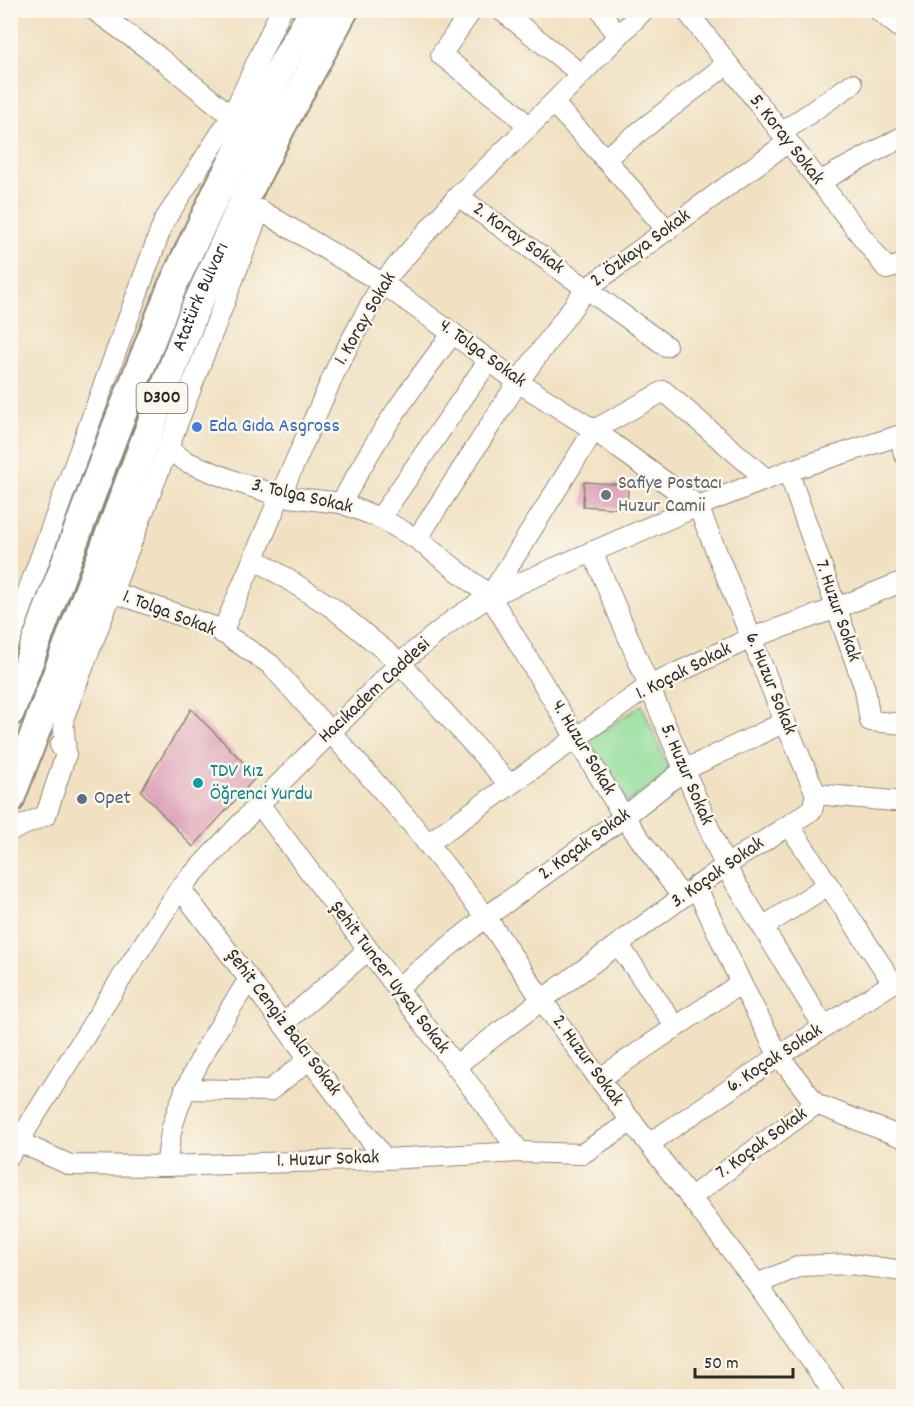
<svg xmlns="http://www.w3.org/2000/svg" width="914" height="1407" font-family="Dekko,sans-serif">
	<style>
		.green { fill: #91dd9a; stroke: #5e8462; stroke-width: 1.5 }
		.building { fill: #dc9ab4 }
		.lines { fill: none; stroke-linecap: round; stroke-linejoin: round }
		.minor-casing { stroke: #8e8676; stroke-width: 22 }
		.highway-casing { stroke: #8e8676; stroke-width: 32 }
		.minor { stroke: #fff; stroke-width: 20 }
		.highway { stroke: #fff; stroke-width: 28 }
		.shop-dot { fill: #3f7fe0; stroke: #fbf7ec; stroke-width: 2 }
		.worship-dot { fill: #6b7280; stroke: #fbf7ec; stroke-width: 2 }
		.culture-dot { fill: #0f9aa8; stroke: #fbf7ec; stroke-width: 2 }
		.service-dot { fill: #5c6f8a; stroke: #fbf7ec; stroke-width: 2 }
		.labels { text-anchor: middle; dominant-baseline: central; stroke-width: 5; stroke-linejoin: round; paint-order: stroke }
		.shield { fill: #fbf7ec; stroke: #696865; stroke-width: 1.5 }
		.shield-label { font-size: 18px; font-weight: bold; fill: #2b2b2b }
		.street-label { font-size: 20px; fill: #2b2b2b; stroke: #fbf7ec }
		.shop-label { font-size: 20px; fill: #366cbe; stroke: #fbf7ec; text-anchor: start }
		.worship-label { font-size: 20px; fill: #5b616d; stroke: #fbf7ec; text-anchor: start }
		.culture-label { font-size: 20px; fill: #0d838f; stroke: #fbf7ec; text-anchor: start }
		.service-label { font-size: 20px; fill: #4e5e75; stroke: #fbf7ec; text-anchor: start }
	</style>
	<rect width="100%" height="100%" fill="#fbf7ec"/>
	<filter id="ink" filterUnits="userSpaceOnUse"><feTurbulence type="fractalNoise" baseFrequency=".0167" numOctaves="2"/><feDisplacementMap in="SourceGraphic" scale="12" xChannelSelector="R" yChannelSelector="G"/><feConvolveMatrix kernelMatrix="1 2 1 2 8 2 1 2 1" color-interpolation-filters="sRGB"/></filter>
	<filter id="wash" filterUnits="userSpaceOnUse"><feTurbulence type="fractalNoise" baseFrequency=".008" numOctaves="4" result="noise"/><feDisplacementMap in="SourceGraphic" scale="24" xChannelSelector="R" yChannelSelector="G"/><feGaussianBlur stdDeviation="1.35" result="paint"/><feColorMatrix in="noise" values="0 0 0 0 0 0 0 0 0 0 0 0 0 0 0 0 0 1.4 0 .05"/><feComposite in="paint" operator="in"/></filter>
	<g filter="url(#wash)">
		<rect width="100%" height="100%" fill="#f1e0c1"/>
		<polygon class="green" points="642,705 670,772 627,803 589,740"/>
		<g id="blocks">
			<g class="building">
				<polygon points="584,482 628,485 627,509 583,506"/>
				<polygon points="191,709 257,776 193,847 141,791"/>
			</g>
		</g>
	</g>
	<g filter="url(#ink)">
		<use href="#blocks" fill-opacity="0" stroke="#8e8676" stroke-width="1.5"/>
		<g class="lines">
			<defs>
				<g id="minor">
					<polyline points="94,10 155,54 240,123"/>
					<polyline points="472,10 441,55 508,107 529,127"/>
					<polyline points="501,10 581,74"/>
					<polyline points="601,10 617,37"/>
					<polyline points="686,10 887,269 904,264"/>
					<polyline points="878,10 904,31"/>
					<polyline points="553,103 599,152 667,230"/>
					<polyline points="781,133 852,84"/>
					<polyline points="604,159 727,64"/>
					<polyline points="819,182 904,136"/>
					<polyline points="458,196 666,346"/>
					<polyline points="900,435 904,454"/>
					<polyline points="167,449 187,462 237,482 280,496 341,503 380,518 417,539 490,596 624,817 682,897"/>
					<polyline points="788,471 865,689 870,721 904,724"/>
					<path d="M341 503C352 484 362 465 373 447 397 407 425 370 453 333"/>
					<polyline points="380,518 489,360"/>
					<polyline points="417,539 518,382 586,289 788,142"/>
					<polyline points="592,551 725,866 824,1027"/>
					<polyline points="254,558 333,608 400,663 509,784"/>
					<polyline points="112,592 214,627 270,664 411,823 486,917 542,1000 599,1079 757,1284 836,1396"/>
					<polyline points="490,596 594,430 664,391 766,479"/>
					<polyline points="222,633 280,496 338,365 382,283 458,196 553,103 644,10"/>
					<polyline points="10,640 164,221 232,116 281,10"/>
					<polyline points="66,754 63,719 260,210 382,283 459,338 518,382 594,430 698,506 785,722 816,794"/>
					<polyline points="259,804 520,1152"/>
					<polyline points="789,825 893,983"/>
					<polyline points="10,831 46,815 66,754 60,745"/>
					<polyline points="427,844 649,686 751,638 837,608 904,581"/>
					<polyline points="696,886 741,983 779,1056 816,1104"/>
					<polyline points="180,888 385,1159"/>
					<polyline points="763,927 828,885"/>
					<polyline points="618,944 676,1027"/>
					<polyline points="397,988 486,917 624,817 684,770 785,722"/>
					<polyline points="283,1024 368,950"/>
					<polyline points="455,1066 542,1000 725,866 812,810 816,794 904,802"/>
					<polyline points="599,1079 741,983"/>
					<polyline points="185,1089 269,1091 310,1059"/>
					<polyline points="19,1142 70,1165 166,1166 385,1159 520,1152 582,1154 632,1121"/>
					<polyline points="650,1143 779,1056 893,983 904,979"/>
					<polyline points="10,1155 124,974 180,888 259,804 400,663 453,620 490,596 698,506 788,471 904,434"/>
					<path d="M166 1166C169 1152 169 1137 173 1124 189 1071 220 1025 249 979"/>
					<polyline points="690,1198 816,1104 904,1138"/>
					<polyline points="757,1284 800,1266 850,1264 904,1271"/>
				</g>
				<g id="highway">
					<polyline points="10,712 115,431 172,287 219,188 284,62 314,10"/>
					<path id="s1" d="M10 799 194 311 248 192 281 127 344 10"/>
				</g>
			</defs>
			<use href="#minor" class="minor-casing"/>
			<use href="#highway" class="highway-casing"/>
			<use href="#minor" class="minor"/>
			<use href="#highway" class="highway"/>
		</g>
	</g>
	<circle class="shop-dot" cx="197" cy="427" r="6"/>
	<circle class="worship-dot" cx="606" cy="495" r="6"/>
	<circle class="culture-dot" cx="198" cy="783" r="6"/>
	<circle class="service-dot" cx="82" cy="799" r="6"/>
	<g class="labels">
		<rect class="shield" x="136.5" y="383" width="51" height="30" rx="4.5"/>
		<g class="shield-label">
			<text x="162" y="398">D300</text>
		</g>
		<g class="street-label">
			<text transform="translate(786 140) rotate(52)">5. Koray Sokak</text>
			<text transform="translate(518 239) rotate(36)">2. Koray Sokak</text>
			<text transform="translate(641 249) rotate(-36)">2. Özkaya Sokak</text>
			<text stroke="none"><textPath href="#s1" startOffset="537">Atatürk Bulvarı</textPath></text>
			<text transform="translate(366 319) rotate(-60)">1. Koray Sokak</text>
			<text transform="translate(482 354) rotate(36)">4. Tolga Sokak</text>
			<text transform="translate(302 497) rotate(13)">3. Tolga Sokak</text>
			<text transform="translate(837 611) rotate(71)">7. Huzur Sokak</text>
			<text transform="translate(169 614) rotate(21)">1. Tolga Sokak</text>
			<text transform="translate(684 672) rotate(-27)">1. Koçak Sokak</text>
			<text transform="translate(770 684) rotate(68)">6. Huzur Sokak</text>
			<text transform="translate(375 691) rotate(-43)">Hacıkadem Caddesi</text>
			<text transform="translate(583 748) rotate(59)">4. Huzur Sokak</text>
			<text transform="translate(686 775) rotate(67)">5. Huzur Sokak</text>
			<text transform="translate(585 845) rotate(-36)">2. Koçak Sokak</text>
			<text transform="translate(718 873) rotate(-35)">3. Koçak Sokak</text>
			<text transform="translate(389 978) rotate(53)">Şehit Tuncer Uysal Sokak</text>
			<text transform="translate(283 1023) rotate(53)">Şehit Cengiz Balcı Sokak</text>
			<text transform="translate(775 1059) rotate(-33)">6. Koçak Sokak</text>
			<text transform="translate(587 1061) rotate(54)">2. Huzur Sokak</text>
			<text transform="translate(762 1144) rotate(-36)">7. Koçak Sokak</text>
			<text transform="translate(328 1160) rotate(-2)">1. Huzur Sokak</text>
		</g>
		<g class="shop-label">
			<text x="209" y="427">Eda Gıda Asgross</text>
		</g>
		<g class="worship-label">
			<text x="618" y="484">Safiye Postacı<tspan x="618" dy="23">Huzur Camii</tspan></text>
		</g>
		<g class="culture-label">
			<text x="210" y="772">TDV Kız<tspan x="210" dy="23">Öğrenci Yurdu</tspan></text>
		</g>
		<g class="service-label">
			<text x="94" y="799">Opet</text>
		</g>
	</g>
	<rect width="914" height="1407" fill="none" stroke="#fbf7ec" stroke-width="36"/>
	<path d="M695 1368v9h98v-9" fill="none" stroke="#2b2b2b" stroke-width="3"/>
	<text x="704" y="1368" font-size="18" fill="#2b2b2b" stroke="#fbf7ec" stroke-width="4.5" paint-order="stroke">50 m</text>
</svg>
